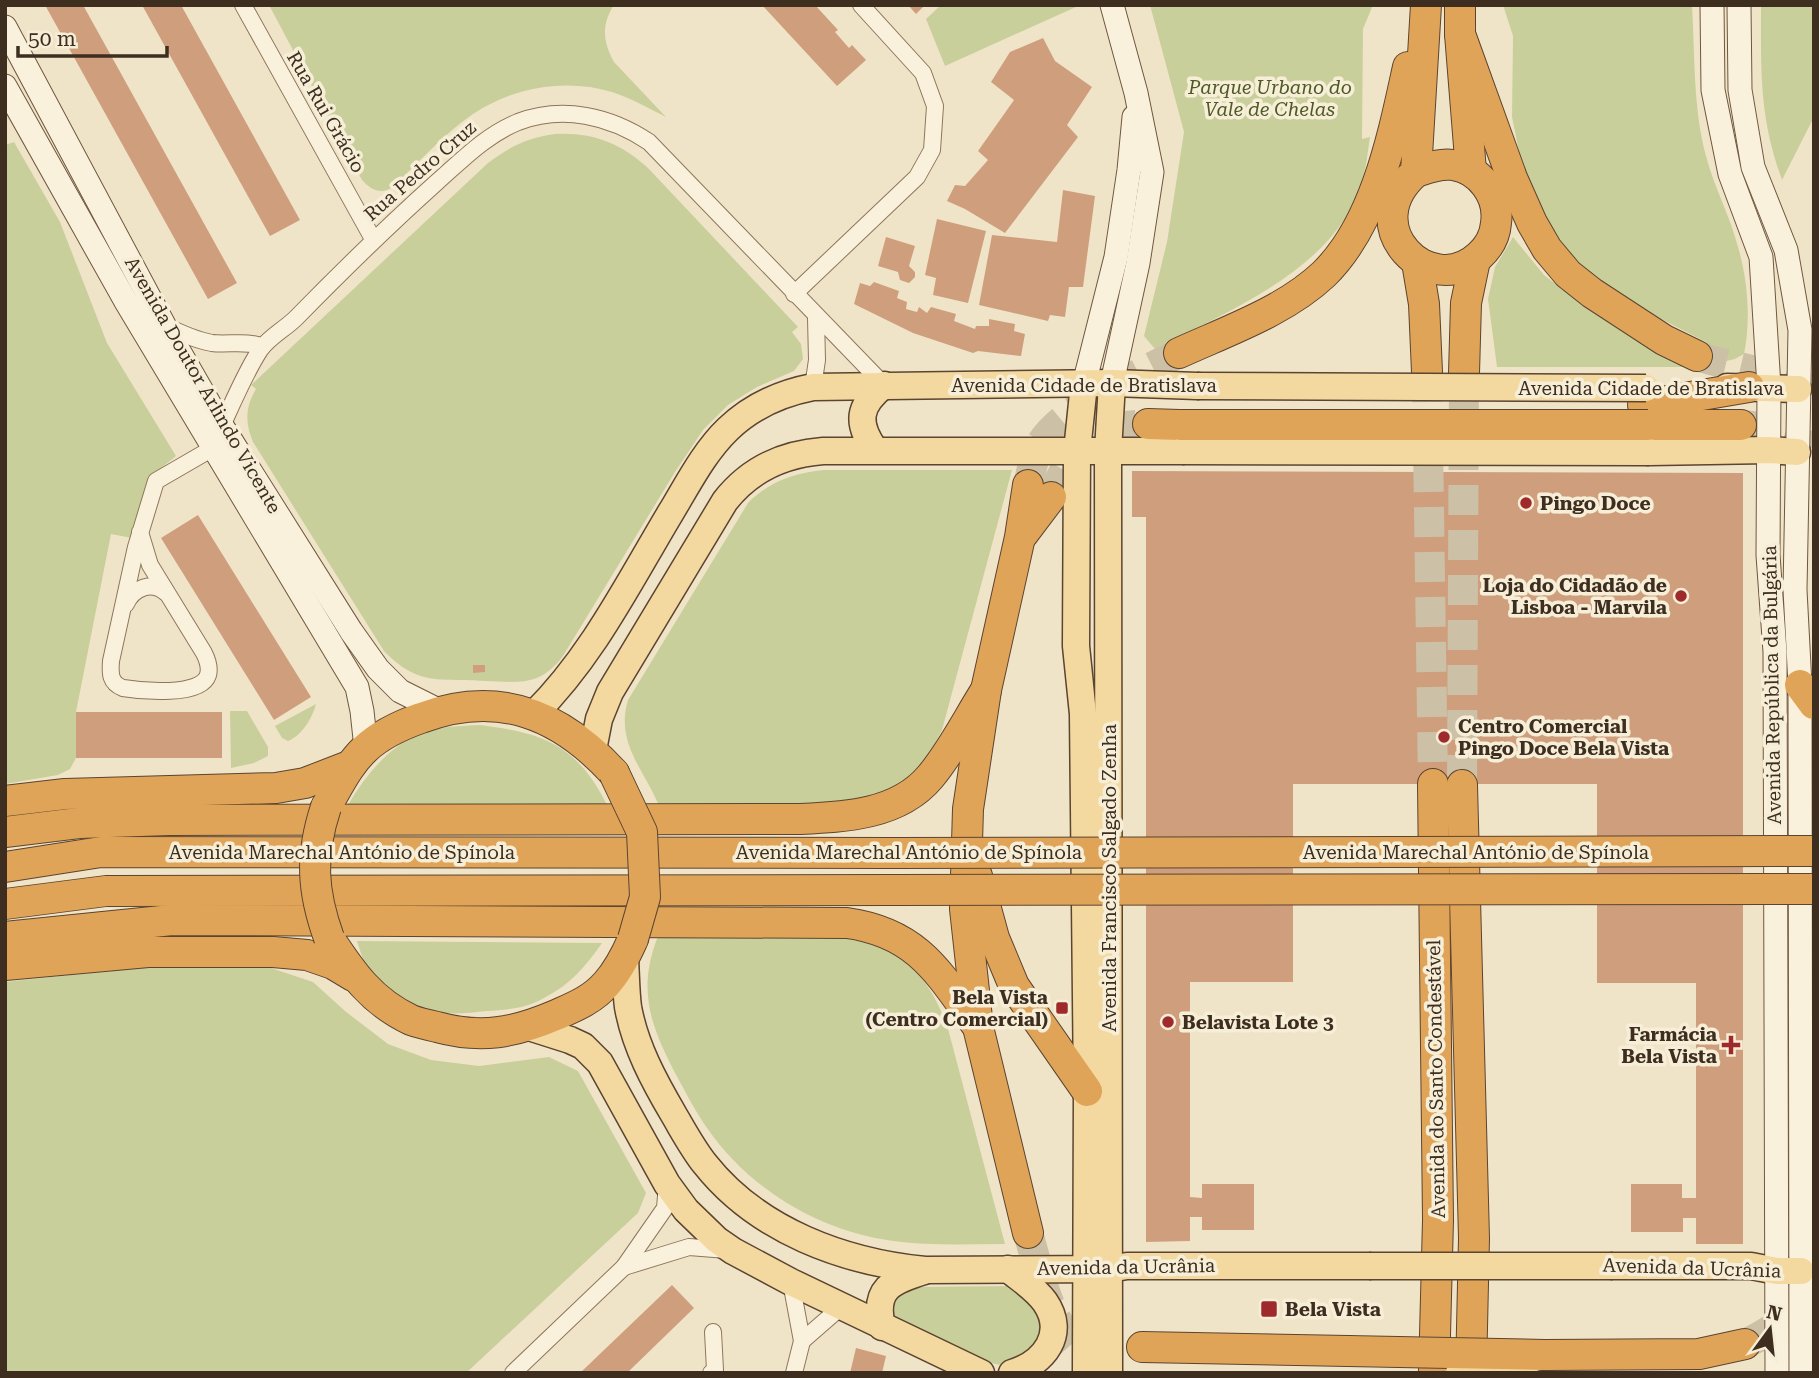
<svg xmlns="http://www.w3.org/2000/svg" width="1819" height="1378" font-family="'Roboto Serif',serif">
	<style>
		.green { fill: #c9cf9b }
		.building { fill: #cf9f7d }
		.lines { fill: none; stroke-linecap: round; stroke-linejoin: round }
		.highway-tunnel { stroke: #ccc0a6; stroke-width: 30; stroke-dasharray: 30 15; stroke-linecap: butt }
		.street-casing { stroke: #8d765c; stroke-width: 18 }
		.secondary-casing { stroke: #6f573f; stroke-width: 25 }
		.primary-casing { stroke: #5b4430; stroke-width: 29 }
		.highway-casing { stroke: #5b4430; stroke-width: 32 }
		.street { stroke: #faf1dc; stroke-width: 16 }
		.secondary { stroke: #faf1dc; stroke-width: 23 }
		.primary { stroke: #f3d9a0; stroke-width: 26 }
		.highway { stroke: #e0a458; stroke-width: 30 }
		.primary-bridge-casing { stroke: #5b4430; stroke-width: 29; stroke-linecap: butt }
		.highway-bridge-casing { stroke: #5b4430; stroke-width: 32; stroke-linecap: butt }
		.primary-bridge { stroke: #f3d9a0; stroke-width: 26 }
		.highway-bridge { stroke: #e0a458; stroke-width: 30 }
		.poi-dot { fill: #9e2a2b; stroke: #f7eed8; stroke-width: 2.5 }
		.labels { text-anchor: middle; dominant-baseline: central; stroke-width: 7; stroke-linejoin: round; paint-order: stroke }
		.park-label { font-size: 19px; font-style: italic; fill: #4d5a26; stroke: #f7eed8 }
		.street-label { font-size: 19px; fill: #3d2e20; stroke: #f7eed8 }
		.poi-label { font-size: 19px; font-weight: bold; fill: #3d2e20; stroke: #f7eed8; text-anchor: start }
	</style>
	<rect width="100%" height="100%" fill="#f0e4c8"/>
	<g class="green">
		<path d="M269 5H614C601 25 603 42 614 62L666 117C648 108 631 98 612 92 566 78 513 87 473 114 444 134 419 162 393 187 381 195 371 190 362 180Z"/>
		<polygon points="941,5 1076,5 1076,7 945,66 926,19"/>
		<path d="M1150 5H1373L1363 29 1362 139 1370 137C1368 149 1367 162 1364 174 1342 267 1231 309 1155 349L1144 336 1167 242 1184 132Z"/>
		<path d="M1503 5H1692C1695 55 1693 108 1706 156 1714 187 1730 216 1738 247 1748 281 1751 320 1744 354L1735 359 1700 367H1497L1488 299 1495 267 1513 237 1544 275 1585 307 1632 338 1693 364 1706 342 1616 296 1561 250 1527 190 1512 117 1513 36Z"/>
		<path d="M1761 5H1814V117L1782 180C1759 116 1761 72 1761 5Z"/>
		<path d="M555 134C592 132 621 143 648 168L798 327 792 332 801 344 803 359 794 371 757 387 728 405 703 430 675 472 563 656C540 687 519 682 485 681 440 678 419 687 384 651L253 442C245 423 245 407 256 389L251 385 488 163C509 147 529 137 555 134Z"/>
		<polygon points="14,142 60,222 107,343 176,456 151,476 132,538 111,534 76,712 76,758 70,769 58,775 5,784 5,145"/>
		<path d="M824 470H1012L942 730C904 808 850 805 773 806 735 806 697 806 659 806 644 769 615 743 628 700L748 503C770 481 794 473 824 470Z"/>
		<path d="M316 704C312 719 301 736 288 741L282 738 275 726Z"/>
		<polygon points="230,711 247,711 268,747 268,756 254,763 231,768"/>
		<path d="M480 725C544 733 577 745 607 805H348C365 776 389 746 421 733 439 726 461 726 480 725Z"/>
		<path d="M658 936C691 936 723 936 755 937 802 937 862 930 902 960 925 976 937 1000 947 1025L1005 1244C967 1244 930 1246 893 1241 819 1231 749 1189 707 1128 695 1111 685 1091 675 1073 650 1024 637 990 658 936Z"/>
		<path d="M357 941 602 943C586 966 570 985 544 998 527 1008 507 1010 487 1011 468 1013 446 1016 428 1010 404 1003 376 983 364 961 361 955 359 947 357 941Z"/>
		<polygon points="135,968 271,968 313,982 345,1011 388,1044 431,1060 479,1066 549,1057 578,1071 646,1193 638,1213 466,1373 5,1373 5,982"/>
		<path d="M1013 1286 1044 1313 1040 1346C1017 1361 1013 1371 985 1361L892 1316 891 1296 906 1287Z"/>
	</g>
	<g class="building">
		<polygon points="45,5 83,5 237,283 208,299"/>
		<polygon points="142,5 181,5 300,220 270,236"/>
		<polygon points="762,5 815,5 838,30 835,32 849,48 852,45 866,60 837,86"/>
		<polygon points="908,5 925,5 916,14"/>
		<polygon points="1043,38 1055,61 1092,87 1067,125 1078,137 1005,233 965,209 947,201 955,185 965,186 988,160 978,151 1014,100 991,82 1010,52"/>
		<polygon points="1063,190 1095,196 1083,287 1069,287 1065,317 1050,315 1048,321 979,305 992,235 1057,242"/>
		<polygon points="937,219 986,231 968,303 933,295 936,278 925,275"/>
		<polygon points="886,237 915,246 909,266 915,272 915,277 909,283 900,280 898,272 878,266"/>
		<polygon points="874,282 899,291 897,298 907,302 906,309 917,312 919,307 927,313 931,307 956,314 954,321 975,329 976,326 989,326 989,319 1015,324 1014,331 1025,334 1021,356 978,351 973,353 913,333 854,304 860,283 870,286"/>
		<polygon points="1132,471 1743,473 1743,1244 1696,1244 1696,1218 1683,1218 1683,1232 1631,1232 1631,1184 1682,1184 1682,1198 1696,1198 1696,983 1597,983 1597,784 1293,784 1293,982 1190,982 1190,1197 1202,1198 1202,1184 1254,1184 1254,1230 1202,1230 1202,1217 1190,1217 1190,1241 1146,1242 1146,517 1132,517"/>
		<polygon points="198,515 311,697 274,720 161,538"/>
		<polygon points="473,665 485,665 485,672 473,673"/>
		<rect x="76" y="712" width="146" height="46"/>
		<polygon points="672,1285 694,1308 627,1373 580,1373"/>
		<polygon points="856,1348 886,1356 882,1373 850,1373"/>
	</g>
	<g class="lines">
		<g class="highway-tunnel">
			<path d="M1697 356C1734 368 1781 373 1814 391"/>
			<polyline points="1427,372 1433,784"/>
			<path d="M1741 425C1767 427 1796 432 1814 453"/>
			<path d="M1028 485C1031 473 1033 460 1038 449 1056 409 1141 374 1179 353"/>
			<path d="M1051 497C1062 475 1076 443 1099 432 1114 425 1132 426 1148 424"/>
			<polyline points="1462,785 1464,373"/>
			<path d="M1028 1233C1043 1283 1052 1344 1105 1367"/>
			<path d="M1745 1344C1772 1331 1794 1316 1814 1293"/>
		</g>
		<defs>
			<g id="street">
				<polyline points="243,5 373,239"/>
				<polyline points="794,294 917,177 932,150 935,106 923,73 861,5"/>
				<path d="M164 325C180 333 195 340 212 343 228 345 249 340 262 347"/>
				<polyline points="813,387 817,360 816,318"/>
				<path d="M222 426C234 400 245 373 260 350 269 337 285 329 296 318 342 271 388 226 437 182 462 160 486 135 518 122 563 105 610 116 649 142L884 385"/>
				<path d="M140 532 150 565 204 653C207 659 210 668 208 675 201 697 141 691 123 688 110 683 110 674 111 661L136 547 156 481 213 448"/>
				<path d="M126 604C133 588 152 580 166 593"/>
				<polyline points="624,1267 689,1247 727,1250"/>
				<polyline points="791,1282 802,1341 794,1373"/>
				<polyline points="802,1341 841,1307"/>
				<polyline points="513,1373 624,1267 665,1208 667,1184"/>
				<polyline points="711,1373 715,1370 713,1332"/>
			</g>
			<g id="secondary">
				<polyline points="1112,5 1136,93 1152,172 1138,263 1112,383"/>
				<polyline points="1712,5 1713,90 1730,174 1761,257 1769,387 1768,555 1775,652 1777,1373"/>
				<polyline points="1739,5 1740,90 1753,167 1786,250 1800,330 1795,590 1800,685 1801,1373"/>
				<polyline points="5,27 164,325 222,426 351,631 378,669 400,691 440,711"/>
				<polyline points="5,86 125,300 357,687 362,711 366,748"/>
				<polyline points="1084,384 1116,257 1129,170 1134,117"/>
			</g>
			<g id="primary">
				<polyline points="1084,384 1077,451 1076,646 1083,714 1087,1091 1086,1373"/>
				<polyline points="1727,387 1798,389"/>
				<path d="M875 450C856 423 858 406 884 385"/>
				<polyline points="1649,452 1769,450 1797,452"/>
				<path d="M534 714C592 657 629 582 671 512 688 484 704 452 728 429 751 407 782 393 813 387L1112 383 1197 386"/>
				<path d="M593 750 599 719 610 692 725 501C750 469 783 454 823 451H1182"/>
				<path d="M625 959C626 975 626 992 628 1007 635 1046 654 1081 674 1115 684 1132 693 1149 705 1164 758 1231 844 1262 925 1270L1109 1269 1127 1266H1369"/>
				<polyline points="529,1027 570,1040 583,1046 600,1063 667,1184 686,1210 717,1240 733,1251 791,1282 981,1373"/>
				<polyline points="1613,1266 1751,1266 1777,1271 1801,1271"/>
				<path d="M1008 1269C1020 1279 1035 1288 1045 1302 1067 1334 1044 1363 1012 1373"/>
				<path d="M882 1327C873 1289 891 1281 924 1271"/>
				<polyline points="1109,1373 1108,451 1112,383"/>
			</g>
			<g id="highway">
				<polyline points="1460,5 1460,34 1471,171"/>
				<polyline points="1460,34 1512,178 1532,223 1547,249 1568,274 1592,293 1664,340 1697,356"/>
				<path d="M1416 172C1428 168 1440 163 1453 165 1480 169 1500 196 1496 223 1495 237 1489 247 1479 256 1431 301 1353 227 1416 172L1426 5"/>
				<polyline points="1417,262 1424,304 1427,372"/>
				<path d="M1179 353C1227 331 1285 311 1324 274 1376 223 1393 135 1408 67"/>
				<polyline points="1464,373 1466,303 1475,260"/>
				<polyline points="1643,405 1749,387"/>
				<polyline points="1148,424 1180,425"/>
				<polyline points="1648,425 1741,425"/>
				<polyline points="1028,485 1020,537 986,690 968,809 965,909 978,1027 1028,1233"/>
				<polyline points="1023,534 1051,497"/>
				<polyline points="1800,685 1814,704"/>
				<polyline points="1433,784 1438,1220 1434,1373"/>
				<polyline points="1462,785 1474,1238 1471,1373"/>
				<polyline points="5,801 65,794 276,788 305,783 349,766"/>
				<path d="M326 807C338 787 348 765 365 749 381 734 401 725 421 718 498 689 560 714 614 773"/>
				<path d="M5 832 79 823 169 820 799 819C844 817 898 815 930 777 952 751 968 718 986 690"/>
				<polyline points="5,867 101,852 893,853"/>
				<polyline points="977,876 994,938 1014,986 1087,1091"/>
				<polyline points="5,904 106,891 893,890"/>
				<path d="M5 937 172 920 847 923C918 933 939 973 978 1027"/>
				<path d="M329 938C352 973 371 1001 411 1020 419 1023 428 1025 437 1027 481 1039 514 1033 556 1015 574 1007 592 1000 606 984 618 971 626 955 633 939"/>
				<polyline points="5,965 148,952 273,952 307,955 333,964 353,976"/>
				<polyline points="1142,1347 1348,1351"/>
				<polyline points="1545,1355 1699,1354 1745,1344"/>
			</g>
		</defs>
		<use href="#street" class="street-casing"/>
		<use href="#secondary" class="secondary-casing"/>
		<use href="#primary" class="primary-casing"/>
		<use href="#highway" class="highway-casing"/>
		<use href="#street" class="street"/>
		<use href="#secondary" class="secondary"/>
		<use href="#primary" class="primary"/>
		<use href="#highway" class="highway"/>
		<defs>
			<g id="primary-bridge">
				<polyline points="1197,386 1646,388"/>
				<polyline points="1182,451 1649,452"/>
				<polyline points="1369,1266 1613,1266"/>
				<polyline points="1459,1373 1501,1369 1535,1358"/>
			</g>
			<g id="highway-bridge">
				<polyline points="1180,425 1648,425"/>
				<polyline points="614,773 642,832 645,897 633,939"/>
				<path d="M326 807C310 855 312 891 329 938"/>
				<polyline points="893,853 1814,851"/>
				<polyline points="893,890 1814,889"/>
				<polyline points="1348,1351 1545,1355"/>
			</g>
		</defs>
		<use href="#primary-bridge" class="primary-bridge-casing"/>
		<use href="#highway-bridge" class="highway-bridge-casing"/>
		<use href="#primary-bridge" class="primary-bridge"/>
		<use href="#highway-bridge" class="highway-bridge"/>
	</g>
	<g class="poi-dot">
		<circle cx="1526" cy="503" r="7"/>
		<circle cx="1681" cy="596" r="7"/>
		<circle cx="1444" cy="737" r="7"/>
		<rect x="1055" y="1001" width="14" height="14" rx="3.5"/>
		<circle cx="1168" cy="1022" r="7"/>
		<path d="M1727.5 1034.5h7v7h7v7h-7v7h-7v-7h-7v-7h7z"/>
		<rect x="1260" y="1300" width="18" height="18" rx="3.5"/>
	</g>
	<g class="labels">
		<g class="park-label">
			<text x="1270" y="87">Parque Urbano do<tspan x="1270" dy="22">Vale de Chelas</tspan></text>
		</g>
		<g class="street-label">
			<text transform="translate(326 112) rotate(60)">Rua Rui Grácio</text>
			<text transform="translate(420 171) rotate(-41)">Rua Pedro Cruz</text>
			<text transform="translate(203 385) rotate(60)">Avenida Doutor Arlindo Vicente</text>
			<text x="1084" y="385">Avenida Cidade de Bratislava</text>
			<text x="1651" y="388">Avenida Cidade de Bratislava</text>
			<text transform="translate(1772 685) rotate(-91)">Avenida República da Bulgária</text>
			<text x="342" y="852">Avenida Marechal António de Spínola</text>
			<text x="909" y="852">Avenida Marechal António de Spínola</text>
			<text x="1476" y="852">Avenida Marechal António de Spínola</text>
			<text transform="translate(1109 878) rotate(-90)">Avenida Francisco Salgado Zenha</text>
			<text transform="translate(1436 1079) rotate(-91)">Avenida do Santo Condestável</text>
			<text transform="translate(1126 1267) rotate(-1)">Avenida da Ucrânia</text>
			<text transform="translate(1692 1268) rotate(2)">Avenida da Ucrânia</text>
		</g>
		<g class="poi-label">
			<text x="1540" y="503">Pingo Doce</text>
			<text x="1667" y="585" text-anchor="end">Loja do Cidadão de<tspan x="1667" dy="22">Lisboa - Marvila</tspan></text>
			<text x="1458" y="726">Centro Comercial<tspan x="1458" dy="22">Pingo Doce Bela Vista</tspan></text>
			<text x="1048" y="997" text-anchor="end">Bela Vista<tspan x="1048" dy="22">(Centro Comercial)</tspan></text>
			<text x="1182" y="1022">Belavista Lote 3</text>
			<text x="1717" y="1034" text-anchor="end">Farmácia<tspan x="1717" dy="22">Bela Vista</tspan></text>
			<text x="1285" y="1309">Bela Vista</text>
		</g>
	</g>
	<rect width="1819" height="1378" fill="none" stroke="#3d2e20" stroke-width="14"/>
	<g transform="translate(1770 1329) rotate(15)" stroke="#f7eed8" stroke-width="5" paint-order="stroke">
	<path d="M0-5L12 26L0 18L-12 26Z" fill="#3d2e20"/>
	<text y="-10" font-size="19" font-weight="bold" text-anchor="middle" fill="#3d2e20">N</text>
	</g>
	<path d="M18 46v10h149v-10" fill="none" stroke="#3d2e20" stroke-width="3.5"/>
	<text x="28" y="46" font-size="21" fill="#3d2e20" stroke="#f7eed8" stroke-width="5" paint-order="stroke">50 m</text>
</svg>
